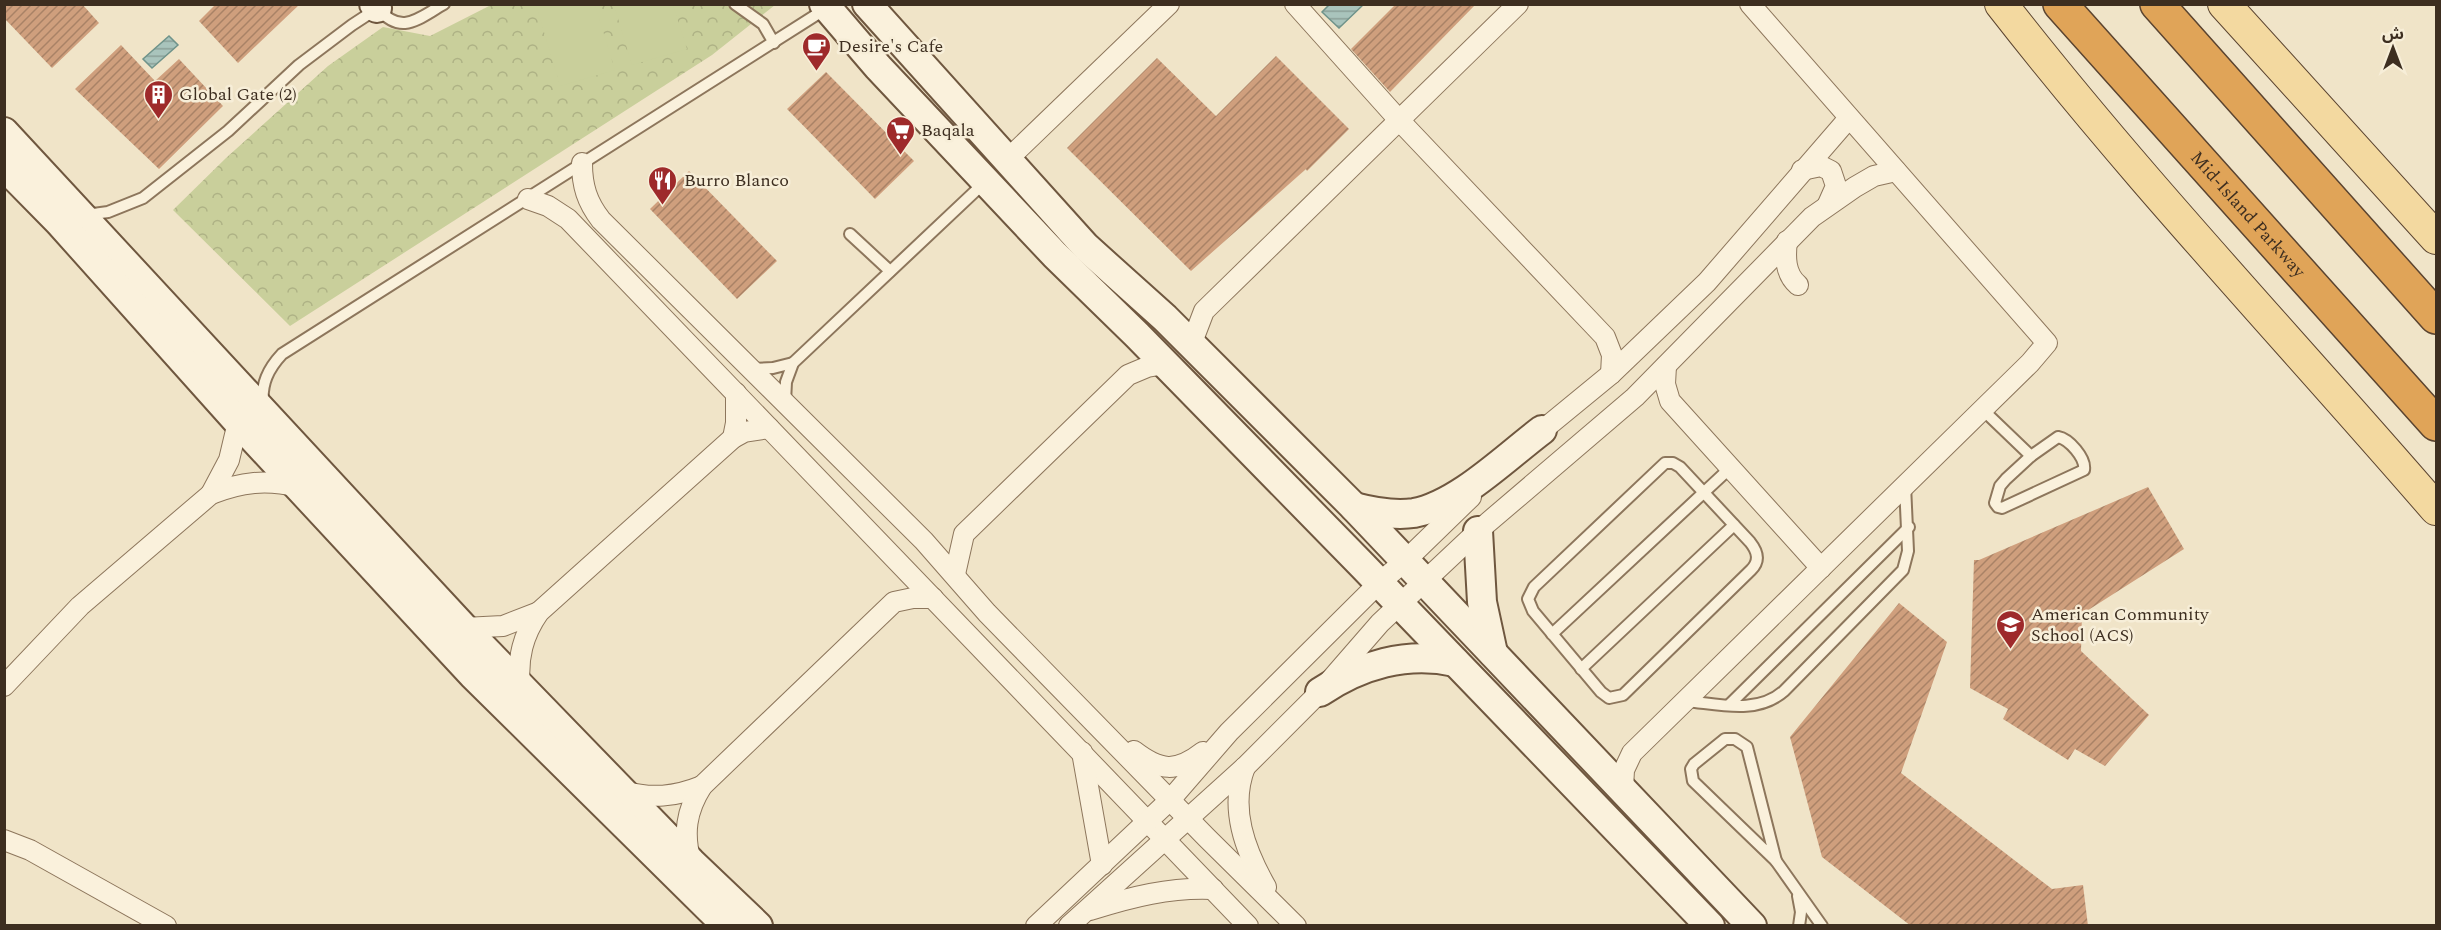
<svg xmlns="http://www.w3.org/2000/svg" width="2441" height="930" font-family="Spectral,'Noto Sans Arabic',serif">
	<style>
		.park { fill: url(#park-crowns) }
		.pitch { fill: #c9cf9b }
		.water { fill: url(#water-rules); stroke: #6f938a; stroke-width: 1.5 }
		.building { fill: url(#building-hatch) }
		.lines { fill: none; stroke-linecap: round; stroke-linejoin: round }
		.lane-casing { stroke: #8d765c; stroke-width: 14 }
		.street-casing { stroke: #8d765c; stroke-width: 22 }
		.secondary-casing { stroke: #6f573f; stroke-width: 32 }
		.primary-casing { stroke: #5b4430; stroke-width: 34 }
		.highway-casing { stroke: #5b4430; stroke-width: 36 }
		.lane { stroke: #faf1dc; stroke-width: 10 }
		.street { stroke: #faf1dc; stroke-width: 20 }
		.secondary { stroke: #faf1dc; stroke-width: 28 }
		.primary { stroke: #f3d9a0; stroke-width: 32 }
		.highway { stroke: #e0a458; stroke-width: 33 }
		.labels { text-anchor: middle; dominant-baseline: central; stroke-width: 5; stroke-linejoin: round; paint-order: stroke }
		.poi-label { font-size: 18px; fill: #3d2e20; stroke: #f7eed8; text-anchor: start }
		.street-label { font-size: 18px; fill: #3d2e20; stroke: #f7eed8 }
	</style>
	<defs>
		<pattern id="park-crowns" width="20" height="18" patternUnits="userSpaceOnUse" patternTransform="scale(1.5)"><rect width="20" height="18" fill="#c9cf9b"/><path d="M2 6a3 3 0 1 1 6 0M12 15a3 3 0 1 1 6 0" fill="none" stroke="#aeb285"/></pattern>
		<pattern id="water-rules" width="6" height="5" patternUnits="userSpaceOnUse" patternTransform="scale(1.5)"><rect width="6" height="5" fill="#a9c4bc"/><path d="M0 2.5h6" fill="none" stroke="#8ba098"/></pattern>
		<pattern id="building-hatch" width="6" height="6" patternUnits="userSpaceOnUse" patternTransform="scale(1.5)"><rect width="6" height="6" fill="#cf9f7d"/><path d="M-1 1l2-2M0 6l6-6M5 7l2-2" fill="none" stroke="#a98266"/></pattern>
	</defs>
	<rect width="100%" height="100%" fill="#f0e4c8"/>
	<polygon class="park" points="491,5 775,5 712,55 290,326 173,210 226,158 328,66 383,27 430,36"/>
	<g class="pitch">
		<polygon points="536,5 595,5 615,70 560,86"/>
		<polygon points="614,5 673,5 687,49 632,65"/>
	</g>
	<g class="water">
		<polygon points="1330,4 1363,4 1363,5 1339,28 1322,12"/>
		<polygon points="169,36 178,45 152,68 143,59"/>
	</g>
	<g class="building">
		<polygon points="4,4 82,4 99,23 52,68 4,18"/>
		<polygon points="216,4 300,4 238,63 199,21"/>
		<polygon points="1396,4 1476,4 1390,92 1351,49"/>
		<polygon points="121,45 155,81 179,59 223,106 159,169 75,89"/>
		<polygon points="1276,56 1349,129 1307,171 1306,169 1191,271 1067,148 1157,58 1216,116"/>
		<polygon points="826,72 914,161 875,199 787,109"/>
		<polygon points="689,171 777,261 737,299 650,209"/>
		<polygon points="2148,487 2184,549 2082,614 2081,651 2149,715 2105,766 2075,749 2068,760 2003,719 2008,709 1970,688 1974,560 1979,560"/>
		<polygon points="1899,603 1947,642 1901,773 2052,889 2083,885 2088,926 1911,926 1822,857 1790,737"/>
	</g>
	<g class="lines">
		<defs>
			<g id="lane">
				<polyline points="735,4 763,24 774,43"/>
				<path d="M377 8C402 36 417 19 444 4"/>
				<polyline points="86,215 108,212 143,198 228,131 299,65 352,25 378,8"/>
				<polyline points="850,234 890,271"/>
				<polyline points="752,369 773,368 793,363"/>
				<polyline points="785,402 786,382 793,363 985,182"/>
				<path d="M263 404C261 384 268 369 282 354L827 8"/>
				<polyline points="1982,409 2031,456"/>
				<path d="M2058 437C2069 439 2086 458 2084 470L2002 508 1998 507 1995 503 2000 486 2006 479 2031 456Z"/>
				<path d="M1665 463H1673L1680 467 1750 542C1758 552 1760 561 1751 570L1623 695 1609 698 1601 692 1533 611 1528 599 1534 587Z"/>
				<polyline points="1552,634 1729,469"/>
				<polyline points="1581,669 1734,525"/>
				<path d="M1686 701C1719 704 1757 715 1784 691L1903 570 1908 551 1905 485"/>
				<polyline points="1730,704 1909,527"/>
				<polygon points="1725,739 1735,739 1747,747 1776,861 1693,781 1691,769 1694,764"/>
				<polyline points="1776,861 1822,926"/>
				<polyline points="1798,896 1801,912 1799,926"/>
			</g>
			<g id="street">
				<polyline points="1295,4 1398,119 1605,337 1612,355 1611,374"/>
				<polyline points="1007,160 1169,4"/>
				<path d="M582 163C582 186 587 202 601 220L924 541 987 613 1207 838 1296 926"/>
				<polyline points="1802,170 1821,166 1831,171 1836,186 1828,204"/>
				<polyline points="528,199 548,206 568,219 1248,926"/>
				<path d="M1787 241C1785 257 1785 274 1798 285"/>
				<polyline points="1191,345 1204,311 1518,4"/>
				<polyline points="1666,366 1665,384 1670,401 1821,568"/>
				<polyline points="733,438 736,423 736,393"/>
				<polyline points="1533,438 1611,374 1707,282 1849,118"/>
				<polyline points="211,494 229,460 238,422"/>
				<polyline points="955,574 964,534 1128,375 1147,367 1165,364"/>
				<polyline points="464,628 503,626 539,612"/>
				<path d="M4 686 80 606 211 494C241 482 267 479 298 487"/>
				<path d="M520 687C517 658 523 635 539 612L733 438 744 432 769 428"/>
				<path d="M1134 751C1160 771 1176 773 1203 752"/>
				<polyline points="1082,752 1102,865"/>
				<path d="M1245 767C1229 808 1245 850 1266 887"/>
				<polyline points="1623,789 1624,770 1632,753 2030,363 2047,343 1750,4"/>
				<path d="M623 791C651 799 675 797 702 786"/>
				<polyline points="4,840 30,850 166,926"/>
				<path d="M691 862C683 834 686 811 702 786L894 602 913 598H933"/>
				<path d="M1090 910C1131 897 1170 887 1213 889"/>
				<polyline points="1036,926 1170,800 1229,732 1379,583 1404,562 1471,497"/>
				<polyline points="1069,926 1245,767 1320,692 1380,623 1478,531 1635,397 1812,217 1855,187 1874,176 1896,171"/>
			</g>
			<g id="secondary">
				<polyline points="374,4 377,8"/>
				<polyline points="824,4 878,67 1055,255 1137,335 1362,565 1710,926"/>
				<polyline points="867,4 1086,247 1165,318 1354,507 1752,926"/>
				<polyline points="4,132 464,628 691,862 758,926"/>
				<polyline points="4,166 59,222 238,422 473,675 727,926"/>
				<path d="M1354 507C1373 512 1394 516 1414 513 1458 505 1506 457 1542 430"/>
				<polyline points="1478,531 1482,602 1493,653"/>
				<path d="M1320 692C1360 665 1407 651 1455 662"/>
			</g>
			<g id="primary">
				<path d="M2001 4C2138 180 2291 341 2436 509"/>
				<polyline points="2224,4 2436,238"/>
			</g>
			<g id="highway">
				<path id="s1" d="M2060 4 2436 424"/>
				<polyline points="2157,4 2436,317"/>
			</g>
		</defs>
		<use href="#lane" class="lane-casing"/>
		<use href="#street" class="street-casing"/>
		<use href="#secondary" class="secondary-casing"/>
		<use href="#primary" class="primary-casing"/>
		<use href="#highway" class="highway-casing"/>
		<use href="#lane" class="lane"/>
		<use href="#street" class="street"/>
		<use href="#secondary" class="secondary"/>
		<use href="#primary" class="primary"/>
		<use href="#highway" class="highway"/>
	</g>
	<defs>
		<symbol id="cafe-pin" viewBox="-11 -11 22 30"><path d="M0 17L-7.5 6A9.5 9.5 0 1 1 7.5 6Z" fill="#9e2a2b" stroke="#f7eed8"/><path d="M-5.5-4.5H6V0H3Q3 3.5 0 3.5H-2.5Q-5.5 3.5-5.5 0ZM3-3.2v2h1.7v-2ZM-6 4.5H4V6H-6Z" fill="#fff"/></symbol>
		<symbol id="building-pin" viewBox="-11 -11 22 30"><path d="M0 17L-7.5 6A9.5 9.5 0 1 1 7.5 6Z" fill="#9e2a2b" stroke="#f7eed8"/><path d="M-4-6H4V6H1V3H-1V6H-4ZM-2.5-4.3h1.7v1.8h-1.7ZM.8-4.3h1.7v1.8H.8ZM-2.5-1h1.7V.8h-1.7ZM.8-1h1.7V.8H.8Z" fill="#fff"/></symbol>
		<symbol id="supermarket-pin" viewBox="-11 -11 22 30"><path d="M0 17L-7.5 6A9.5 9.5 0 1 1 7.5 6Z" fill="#9e2a2b" stroke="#f7eed8"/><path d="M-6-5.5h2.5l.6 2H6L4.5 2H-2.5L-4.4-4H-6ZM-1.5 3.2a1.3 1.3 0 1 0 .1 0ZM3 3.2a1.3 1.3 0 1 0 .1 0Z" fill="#fff"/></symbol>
		<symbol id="restaurant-pin" viewBox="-11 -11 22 30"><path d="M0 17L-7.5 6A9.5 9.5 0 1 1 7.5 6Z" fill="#9e2a2b" stroke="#f7eed8"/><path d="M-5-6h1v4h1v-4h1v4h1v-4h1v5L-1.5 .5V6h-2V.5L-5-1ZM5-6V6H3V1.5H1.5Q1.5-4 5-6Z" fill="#fff"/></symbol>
		<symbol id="school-pin" viewBox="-11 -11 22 30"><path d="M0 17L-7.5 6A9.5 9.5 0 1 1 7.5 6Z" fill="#9e2a2b" stroke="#f7eed8"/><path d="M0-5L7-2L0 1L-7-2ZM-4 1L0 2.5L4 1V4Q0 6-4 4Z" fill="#fff"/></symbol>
	</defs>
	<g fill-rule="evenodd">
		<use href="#cafe-pin" x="800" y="30" width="33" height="45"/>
		<use href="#building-pin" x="142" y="78" width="33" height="45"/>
		<use href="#supermarket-pin" x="884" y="114" width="33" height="45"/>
		<use href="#restaurant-pin" x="646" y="164" width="33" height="45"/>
		<use href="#school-pin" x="1994" y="608" width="33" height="45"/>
	</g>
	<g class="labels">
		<g class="poi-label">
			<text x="838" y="46">Desire's Cafe</text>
			<text x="179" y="94">Global Gate (2)</text>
			<text x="921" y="130">Baqala</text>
			<text x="684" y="180">Burro Blanco</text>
			<text x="2031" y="614">American Community<tspan x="2031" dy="21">School (ACS)</tspan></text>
		</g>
		<g class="street-label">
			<text stroke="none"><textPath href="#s1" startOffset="282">Mid-Island Parkway</textPath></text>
		</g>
	</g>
	<rect width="2441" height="930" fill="none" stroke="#3d2e20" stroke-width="12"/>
	<g transform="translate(2393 48)" stroke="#f7eed8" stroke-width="4.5" paint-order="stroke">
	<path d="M0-4.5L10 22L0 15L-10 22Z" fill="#3d2e20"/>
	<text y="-9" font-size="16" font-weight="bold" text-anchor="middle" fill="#3d2e20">ش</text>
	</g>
</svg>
